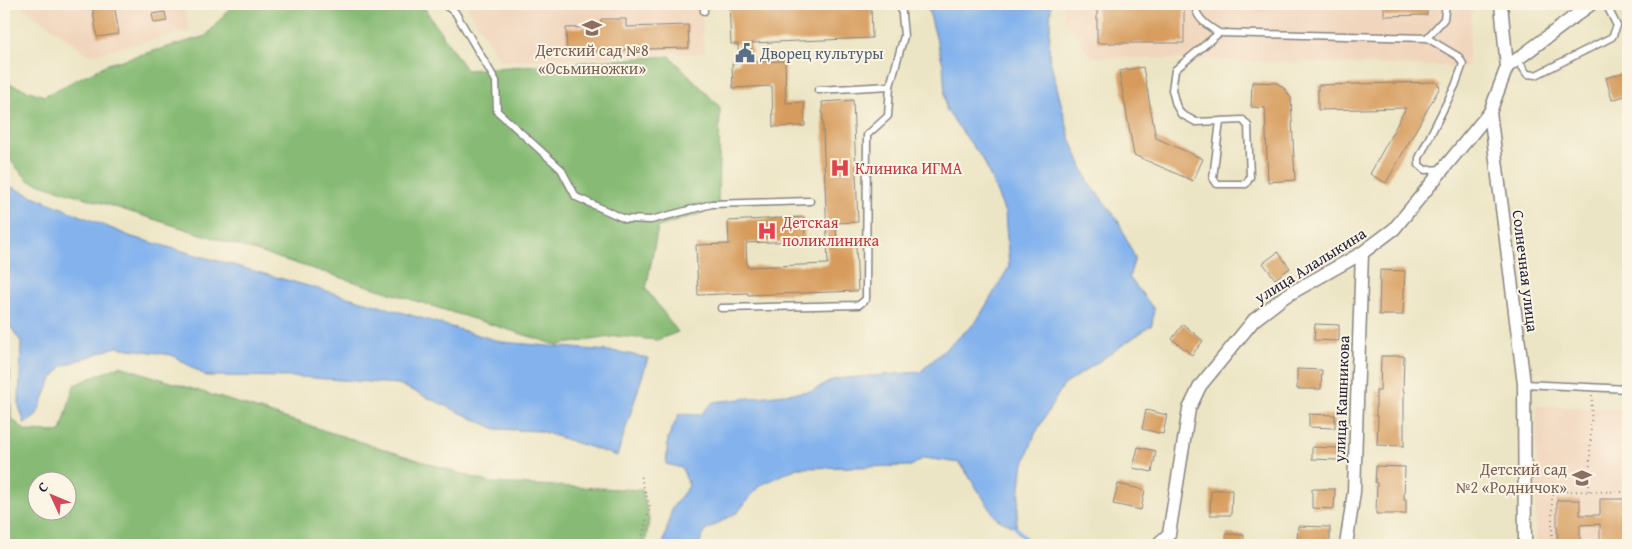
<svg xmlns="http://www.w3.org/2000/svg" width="1632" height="549" font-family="'Gentium Book Plus',serif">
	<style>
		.built { fill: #f1d5bd }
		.forest { fill: #87bb75; stroke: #546e58; fill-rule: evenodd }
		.water { fill: #83b2ed; stroke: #526a94 }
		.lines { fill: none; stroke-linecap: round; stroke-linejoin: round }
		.stream { stroke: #83b2ed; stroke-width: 4 }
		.building { fill: #d79c5d }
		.lane-casing { stroke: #878480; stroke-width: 9 }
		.street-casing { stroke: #878480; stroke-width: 15 }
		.path { stroke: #878480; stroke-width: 2; stroke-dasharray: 1 4; stroke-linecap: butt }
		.lane { stroke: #fff; stroke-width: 6 }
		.street { stroke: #fff; stroke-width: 12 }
		.labels { text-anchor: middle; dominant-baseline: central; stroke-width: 4; stroke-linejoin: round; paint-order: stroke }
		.education-label { font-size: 16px; fill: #785e54; stroke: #fcf5e5 }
		.service-label { font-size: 16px; fill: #4e5e75; stroke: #fcf5e5; text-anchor: start }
		.health-label { font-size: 16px; fill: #be3a42; stroke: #fcf5e5; text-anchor: start }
		.street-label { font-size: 16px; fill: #22223b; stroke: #fcf5e5 }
	</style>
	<rect width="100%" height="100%" fill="#fcf5e5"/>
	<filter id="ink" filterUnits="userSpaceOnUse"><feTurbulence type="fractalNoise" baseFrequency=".02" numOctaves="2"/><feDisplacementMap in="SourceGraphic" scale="10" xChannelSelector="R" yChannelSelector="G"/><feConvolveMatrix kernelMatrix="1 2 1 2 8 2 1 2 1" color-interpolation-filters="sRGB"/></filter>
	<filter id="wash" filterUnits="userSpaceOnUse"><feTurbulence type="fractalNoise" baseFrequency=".0096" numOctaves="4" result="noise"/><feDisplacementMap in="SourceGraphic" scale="20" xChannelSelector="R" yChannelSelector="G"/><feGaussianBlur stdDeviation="1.12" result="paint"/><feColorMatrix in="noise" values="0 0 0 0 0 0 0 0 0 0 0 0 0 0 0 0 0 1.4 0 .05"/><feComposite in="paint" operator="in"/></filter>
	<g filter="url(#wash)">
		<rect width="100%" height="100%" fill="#ece5c5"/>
		<g class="built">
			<polygon points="19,4 183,4 190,31 90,55"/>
			<polygon points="466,4 701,4 704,53 500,61"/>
			<polygon points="1064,4 1472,4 1472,10 1467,67 1092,57 1064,19"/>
			<polygon points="1537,405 1628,411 1628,545 1536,545"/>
		</g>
		<g class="forest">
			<polygon points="233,4 414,4 423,6 466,70 670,56 720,107 718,208 658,227 646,289 678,332 657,340 617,336 557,345 28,180 4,154 4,82 44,96 108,64 206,36"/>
			<path d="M4 365 10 370 11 418 26 431 61 432 74 385 120 366 491 483 642 490 649 519 645 545H4ZM38 482H68V512H38Z"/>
		</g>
		<g class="water">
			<polygon points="927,4 1051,4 1049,56 1070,138 1088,181 1118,220 1135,258 1129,277 1154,309 1152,325 1063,386 1035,434 1022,469 1016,528 997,519 960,463 924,458 911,466 797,468 759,486 738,512 706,530 699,545 663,545 672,508 689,486 682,468 666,464 668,438 679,414 700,415 713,402 812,391 835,379 920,372 976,322 1009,267 1005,213 984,161 946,110 943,64"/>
			<polygon points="4,184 132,237 380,306 502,342 619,352 648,358 617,456 540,431 496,429 398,384 299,377 206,376 172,355 116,347 63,366 52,378 36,416 25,424 19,406 21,342 4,317"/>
		</g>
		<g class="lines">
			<polyline class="stream" points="1016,528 1025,539 1025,545"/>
		</g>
		<g id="blocks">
			<g class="building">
				<polygon points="92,4 114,4 119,34 97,37"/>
				<polygon points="729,4 871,4 872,38 751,43 752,62 785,61 786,103 804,102 805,126 773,127 772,86 733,88 732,64 739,63 738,44 731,44"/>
				<polygon points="1097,4 1184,5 1184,43 1097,43"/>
				<polygon points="1384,4 1427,4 1427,15 1384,16"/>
				<polygon points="165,12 167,21 154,23 152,14"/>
				<polygon points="601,19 626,19 626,27 688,25 689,48 567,51 566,28 601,27"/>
				<polygon points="1143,67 1156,138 1203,159 1193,181 1134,155 1119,71"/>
				<polygon points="1628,71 1628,95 1612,100 1606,78"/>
				<polygon points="1252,82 1277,83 1285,89 1291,98 1295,180 1268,182 1265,108 1251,107"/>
				<polygon points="1436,82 1440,87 1386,183 1370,174 1406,108 1318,110 1318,85"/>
				<polygon points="853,100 858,222 836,223 837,247 856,246 858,291 748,295 748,293 698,295 696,245 729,244 728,221 804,217 805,241 746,243 747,267 828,264 822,102"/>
				<polygon points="1278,252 1290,268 1275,279 1263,263"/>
				<polygon points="1380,270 1405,271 1403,315 1379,315"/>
				<polygon points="1183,324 1203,341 1192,355 1172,339"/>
				<polygon points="1315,324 1339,325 1339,341 1314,340"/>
				<polygon points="1381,356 1404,356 1403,391 1404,391 1404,446 1377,445 1378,416 1376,416 1376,391 1380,391"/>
				<polygon points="1297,369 1322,370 1321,389 1297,389"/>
				<polygon points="1146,410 1167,415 1163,434 1142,429"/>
				<polygon points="1309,414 1335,415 1335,428 1309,427"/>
				<polygon points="1138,447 1156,451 1152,472 1133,468"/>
				<polygon points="1312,447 1338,448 1338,460 1312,459"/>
				<polygon points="1376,466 1405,467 1404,499 1406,499 1406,514 1376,514 1377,483 1375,483"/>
				<polygon points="1118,484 1145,490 1141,510 1113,504"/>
				<polygon points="1312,489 1335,489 1334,509 1312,508"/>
				<polygon points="1211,490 1232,490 1231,515 1210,515"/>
				<polygon points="1600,499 1624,499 1624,534 1628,534 1628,543 1624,543 1624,545 1600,545 1600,524 1580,525 1580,545 1557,545 1557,500 1580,500 1580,515 1600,515"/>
				<polygon points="1298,526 1330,527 1330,545 1297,545"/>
				<polygon points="1226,534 1244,535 1244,545 1226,545"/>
			</g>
		</g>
	</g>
	<g filter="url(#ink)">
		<use href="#blocks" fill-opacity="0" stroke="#878480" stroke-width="1"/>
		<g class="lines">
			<defs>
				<g id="lane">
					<polyline points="443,4 455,12 496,81 497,111 561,169 576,197 625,219 651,220 712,204 810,201"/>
					<polyline points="704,4 704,11"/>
					<path d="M1195 4C1195 18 1208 26 1219 33L1427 38 1444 19 1446 4"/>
					<polyline points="1219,33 1175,70 1172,90 1176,105 1181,114 1196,122 1220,121 1213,178 1217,184 1246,184 1250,177 1248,126 1243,120 1220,121"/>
					<polyline points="1427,38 1459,57 1463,64 1455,86 1419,158 1419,165 1425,170 1443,169"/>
					<polyline points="1517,59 1527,74 1536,75 1612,37 1617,26 1606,4"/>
					<polyline points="818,90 890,86"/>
					<polyline points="721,308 859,305 866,299 867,135 888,116 890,86 904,36 901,4"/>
					<polyline points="1524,384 1628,389"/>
				</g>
				<g id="street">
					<polyline points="1501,4 1507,67 1490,112 1524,384 1525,545"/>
					<polyline points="1507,67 1591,4"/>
					<polyline points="1157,545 1169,534 1189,409 1200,386 1254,320 1284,297 1362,253 1394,229 1490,112"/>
					<polyline points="1346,545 1354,492 1362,253"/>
				</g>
			</defs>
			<use href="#lane" class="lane-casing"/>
			<use href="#street" class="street-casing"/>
			<g class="path">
				<polyline points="1589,491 1592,395"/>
				<polyline points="640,545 650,507 640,475"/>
				<polyline points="1552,545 1552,496 1557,491 1628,492"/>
			</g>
			<use href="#lane" class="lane"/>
			<use href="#street" class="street"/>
		</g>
	</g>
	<defs>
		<symbol id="school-bare" viewBox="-9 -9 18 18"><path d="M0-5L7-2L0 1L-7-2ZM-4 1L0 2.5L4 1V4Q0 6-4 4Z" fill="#8d6e63" stroke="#fcf5e5" stroke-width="2.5" paint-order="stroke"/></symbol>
		<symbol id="civic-bare" viewBox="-9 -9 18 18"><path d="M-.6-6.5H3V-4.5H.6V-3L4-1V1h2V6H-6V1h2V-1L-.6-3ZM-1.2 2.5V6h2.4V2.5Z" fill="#5c6f8a" stroke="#fcf5e5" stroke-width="2.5" paint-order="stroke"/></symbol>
		<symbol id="hospital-bare" viewBox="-9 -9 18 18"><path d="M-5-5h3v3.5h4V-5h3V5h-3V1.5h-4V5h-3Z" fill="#e0444e" stroke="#fcf5e5" stroke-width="2.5" paint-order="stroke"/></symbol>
	</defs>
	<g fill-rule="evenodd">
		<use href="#school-bare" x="578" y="14" width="28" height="28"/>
		<use href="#civic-bare" x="731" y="39" width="28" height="28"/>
		<use href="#hospital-bare" x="826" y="154" width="28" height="28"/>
		<use href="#hospital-bare" x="753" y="217" width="28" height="28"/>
		<use href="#school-bare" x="1568" y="464" width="28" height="28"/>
	</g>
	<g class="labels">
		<g class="education-label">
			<text x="592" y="50">Детский сад №8<tspan x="592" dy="18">«Осьминожки»</tspan></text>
			<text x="1567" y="469" text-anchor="end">Детский сад<tspan x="1567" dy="18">№2 «Родничок»</tspan></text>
		</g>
		<g class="service-label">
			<text x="760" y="53">Дворец культуры</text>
		</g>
		<g class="health-label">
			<text x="855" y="168">Клиника ИГМА</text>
			<text x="782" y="222">Детская<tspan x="782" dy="18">поликлиника</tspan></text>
		</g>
		<g class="street-label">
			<text transform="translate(1310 265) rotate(-32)">улица Алалыкина</text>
			<text transform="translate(1526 271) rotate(83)">Солнечная улица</text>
			<text transform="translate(1341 399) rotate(-88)">улица Кашникова</text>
		</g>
	</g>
	<rect width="1632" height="549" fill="none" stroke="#fcf5e5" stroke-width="20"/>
	<g transform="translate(52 496) rotate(314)"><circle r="24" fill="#fcf5e5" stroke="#a5a1a1"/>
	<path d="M0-4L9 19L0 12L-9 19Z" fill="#d1495b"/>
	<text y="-8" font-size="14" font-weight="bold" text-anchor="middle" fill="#22223b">С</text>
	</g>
</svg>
